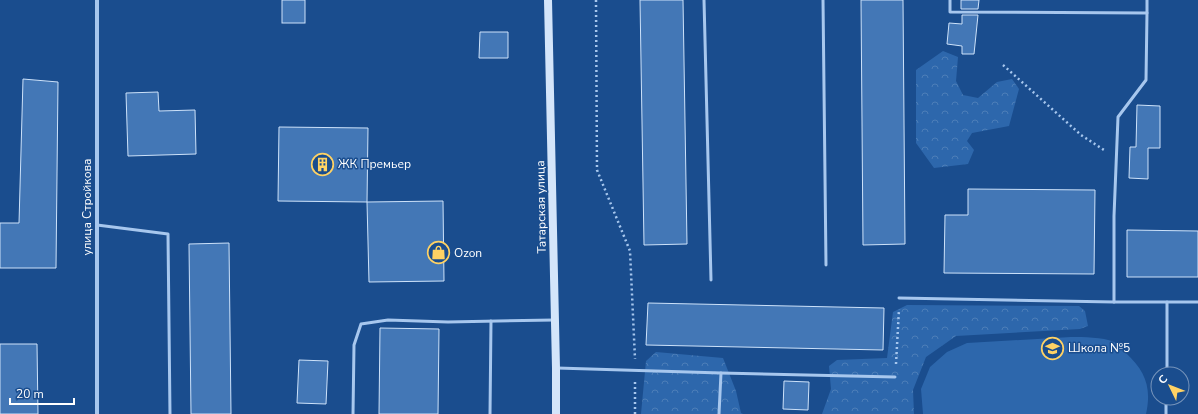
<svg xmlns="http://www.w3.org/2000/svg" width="1198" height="414" font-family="'Nunito Sans',sans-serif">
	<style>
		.grass { fill: #2d67ac }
		.forest { fill: url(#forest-crowns) }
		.building { fill: #4377b6; stroke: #cde2fa }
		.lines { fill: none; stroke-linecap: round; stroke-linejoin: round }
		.path { stroke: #a7c7ee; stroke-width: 2.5; stroke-dasharray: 2 3; stroke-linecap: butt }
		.lane { stroke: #a7c7ee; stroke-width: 3 }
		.street { stroke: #a7c7ee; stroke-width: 4 }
		.secondary { stroke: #d4e5fa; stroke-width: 8 }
		.labels { text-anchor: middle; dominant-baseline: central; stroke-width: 3; stroke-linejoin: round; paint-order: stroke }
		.poi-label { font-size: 12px; fill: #fff; stroke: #1a4d8e; text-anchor: start }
		.street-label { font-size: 12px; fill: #fff; stroke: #1a4d8e }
	</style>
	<defs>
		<pattern id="forest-crowns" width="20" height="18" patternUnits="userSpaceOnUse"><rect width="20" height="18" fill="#2d67ac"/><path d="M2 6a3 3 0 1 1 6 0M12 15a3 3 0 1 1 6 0" fill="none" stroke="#4c7eb8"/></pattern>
	</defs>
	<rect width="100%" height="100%" fill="#1a4d8e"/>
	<path class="grass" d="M1071 337C1084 337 1102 337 1114 342 1118 344 1122 350 1126 353 1145 371 1152 387 1146 414H923L921 389 930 367 947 352 967 343Z"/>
	<g class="forest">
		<polygon points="943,51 958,57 956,81 963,95 978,98 997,82 1012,79 1019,89 1009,126 972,133 967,141 974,150 968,164 934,168 916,143 916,70"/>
		<polygon points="907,305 1079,306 1085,311 1088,326 1080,329 956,336 926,357 913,390 914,414 822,414 831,389 829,366 837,360 887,358 893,312"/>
		<polygon points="656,352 723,358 736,391 741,413 743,414 641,414 646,361"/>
	</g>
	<g class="building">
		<rect x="282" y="0" width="23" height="23"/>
		<polygon points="640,0 683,0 687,244 644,245"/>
		<polygon points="861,0 903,0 905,244 863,245"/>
		<polygon points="961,0 979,0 978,9 961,9"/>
		<polygon points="962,15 978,15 974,54 962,54 962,46 947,44 949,23 962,24"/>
		<polygon points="480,32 508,32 508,58 479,58"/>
		<polygon points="23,79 58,82 56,268 0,268 0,223 19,223"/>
		<polygon points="158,92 159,111 195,110 196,154 128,156 126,93"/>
		<polygon points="1137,105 1160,106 1160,148 1148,148 1148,179 1129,178 1130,147 1136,147"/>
		<polygon points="279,127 368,128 367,202 278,201"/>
		<polygon points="968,189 1095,190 1094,274 944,273 945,215 968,215"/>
		<polygon points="443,201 444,281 369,282 367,202"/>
		<polygon points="1127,230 1198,231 1198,277 1127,277"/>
		<polygon points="229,243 231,414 191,414 189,244"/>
		<polygon points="648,303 884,308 883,350 646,345"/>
		<polygon points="380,328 439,329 438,414 379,414"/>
		<polygon points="0,344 37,344 38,414 0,414"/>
		<polygon points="299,360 328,361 326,404 297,403"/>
		<polygon points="784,381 809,382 808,410 783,409"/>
	</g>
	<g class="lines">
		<g class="path">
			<polyline points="596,0 597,170 630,251 635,359"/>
			<polyline points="1003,65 1081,135 1104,150"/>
			<polyline points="896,364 899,309"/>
			<polyline points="635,382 635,414"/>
		</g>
		<g class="lane">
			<polyline points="704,0 711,280"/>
			<polyline points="823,0 826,265"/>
			<polyline points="950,0 950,12 1147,13 1147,0"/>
			<polyline points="97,225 168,234 170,414"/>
			<polyline points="899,298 1114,302 1198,302"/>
			<polyline points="1114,302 1114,216 1118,117 1146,80 1147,13"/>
			<polyline points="557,368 721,373 719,414"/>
			<polyline points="721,373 895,377"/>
			<polyline points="1167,374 1167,302"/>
			<polyline points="353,414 354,345 361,324 388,320 448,322 554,320"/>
			<polyline points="490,414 491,321"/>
			<polyline points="1166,414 1166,398"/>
		</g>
		<polyline class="street" points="97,0 97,414"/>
		<polyline class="secondary" points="548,0 556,368 556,414"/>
	</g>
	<defs>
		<symbol id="building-ring" viewBox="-11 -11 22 22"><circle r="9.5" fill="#1a4d8e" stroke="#ffd264" stroke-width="1.5"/><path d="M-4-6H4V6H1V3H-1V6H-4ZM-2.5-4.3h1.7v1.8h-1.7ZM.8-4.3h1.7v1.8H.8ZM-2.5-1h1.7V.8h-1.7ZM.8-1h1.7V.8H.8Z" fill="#ffd264"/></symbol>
		<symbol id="shop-ring" viewBox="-11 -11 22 22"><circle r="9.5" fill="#1a4d8e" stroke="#ffd264" stroke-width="1.5"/><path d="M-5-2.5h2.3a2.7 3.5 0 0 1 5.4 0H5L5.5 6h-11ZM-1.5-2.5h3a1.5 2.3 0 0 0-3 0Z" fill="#ffd264"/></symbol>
		<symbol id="school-ring" viewBox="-11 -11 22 22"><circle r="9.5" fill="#1a4d8e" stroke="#ffd264" stroke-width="1.5"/><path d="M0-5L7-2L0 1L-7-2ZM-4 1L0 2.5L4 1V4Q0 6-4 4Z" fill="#ffd264"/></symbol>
	</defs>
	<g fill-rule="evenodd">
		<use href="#building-ring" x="310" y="152" width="25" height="25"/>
		<use href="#shop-ring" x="426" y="240" width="25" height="25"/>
		<use href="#school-ring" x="1040" y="336" width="25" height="25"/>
	</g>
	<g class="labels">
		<g class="poi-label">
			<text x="338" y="164">ЖК Премьер</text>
			<text x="454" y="253">Ozon</text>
			<text x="1068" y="348">Школа №5</text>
		</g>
		<g class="street-label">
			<text transform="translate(87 207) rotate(-90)">улица Стройкова</text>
			<text transform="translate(541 207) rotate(-91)">Татарская улица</text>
		</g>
	</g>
	<g transform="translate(1170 386) rotate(313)"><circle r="19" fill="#1a4d8e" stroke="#7694bb"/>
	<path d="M0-3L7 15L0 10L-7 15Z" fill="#ffd264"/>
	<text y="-6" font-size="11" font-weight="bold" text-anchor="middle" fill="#ffffff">С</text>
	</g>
	<path d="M10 398v6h64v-6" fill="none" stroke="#ffffff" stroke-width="2"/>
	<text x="16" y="398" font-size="12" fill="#ffffff" stroke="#1a4d8e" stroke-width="3" paint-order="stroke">20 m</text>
</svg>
